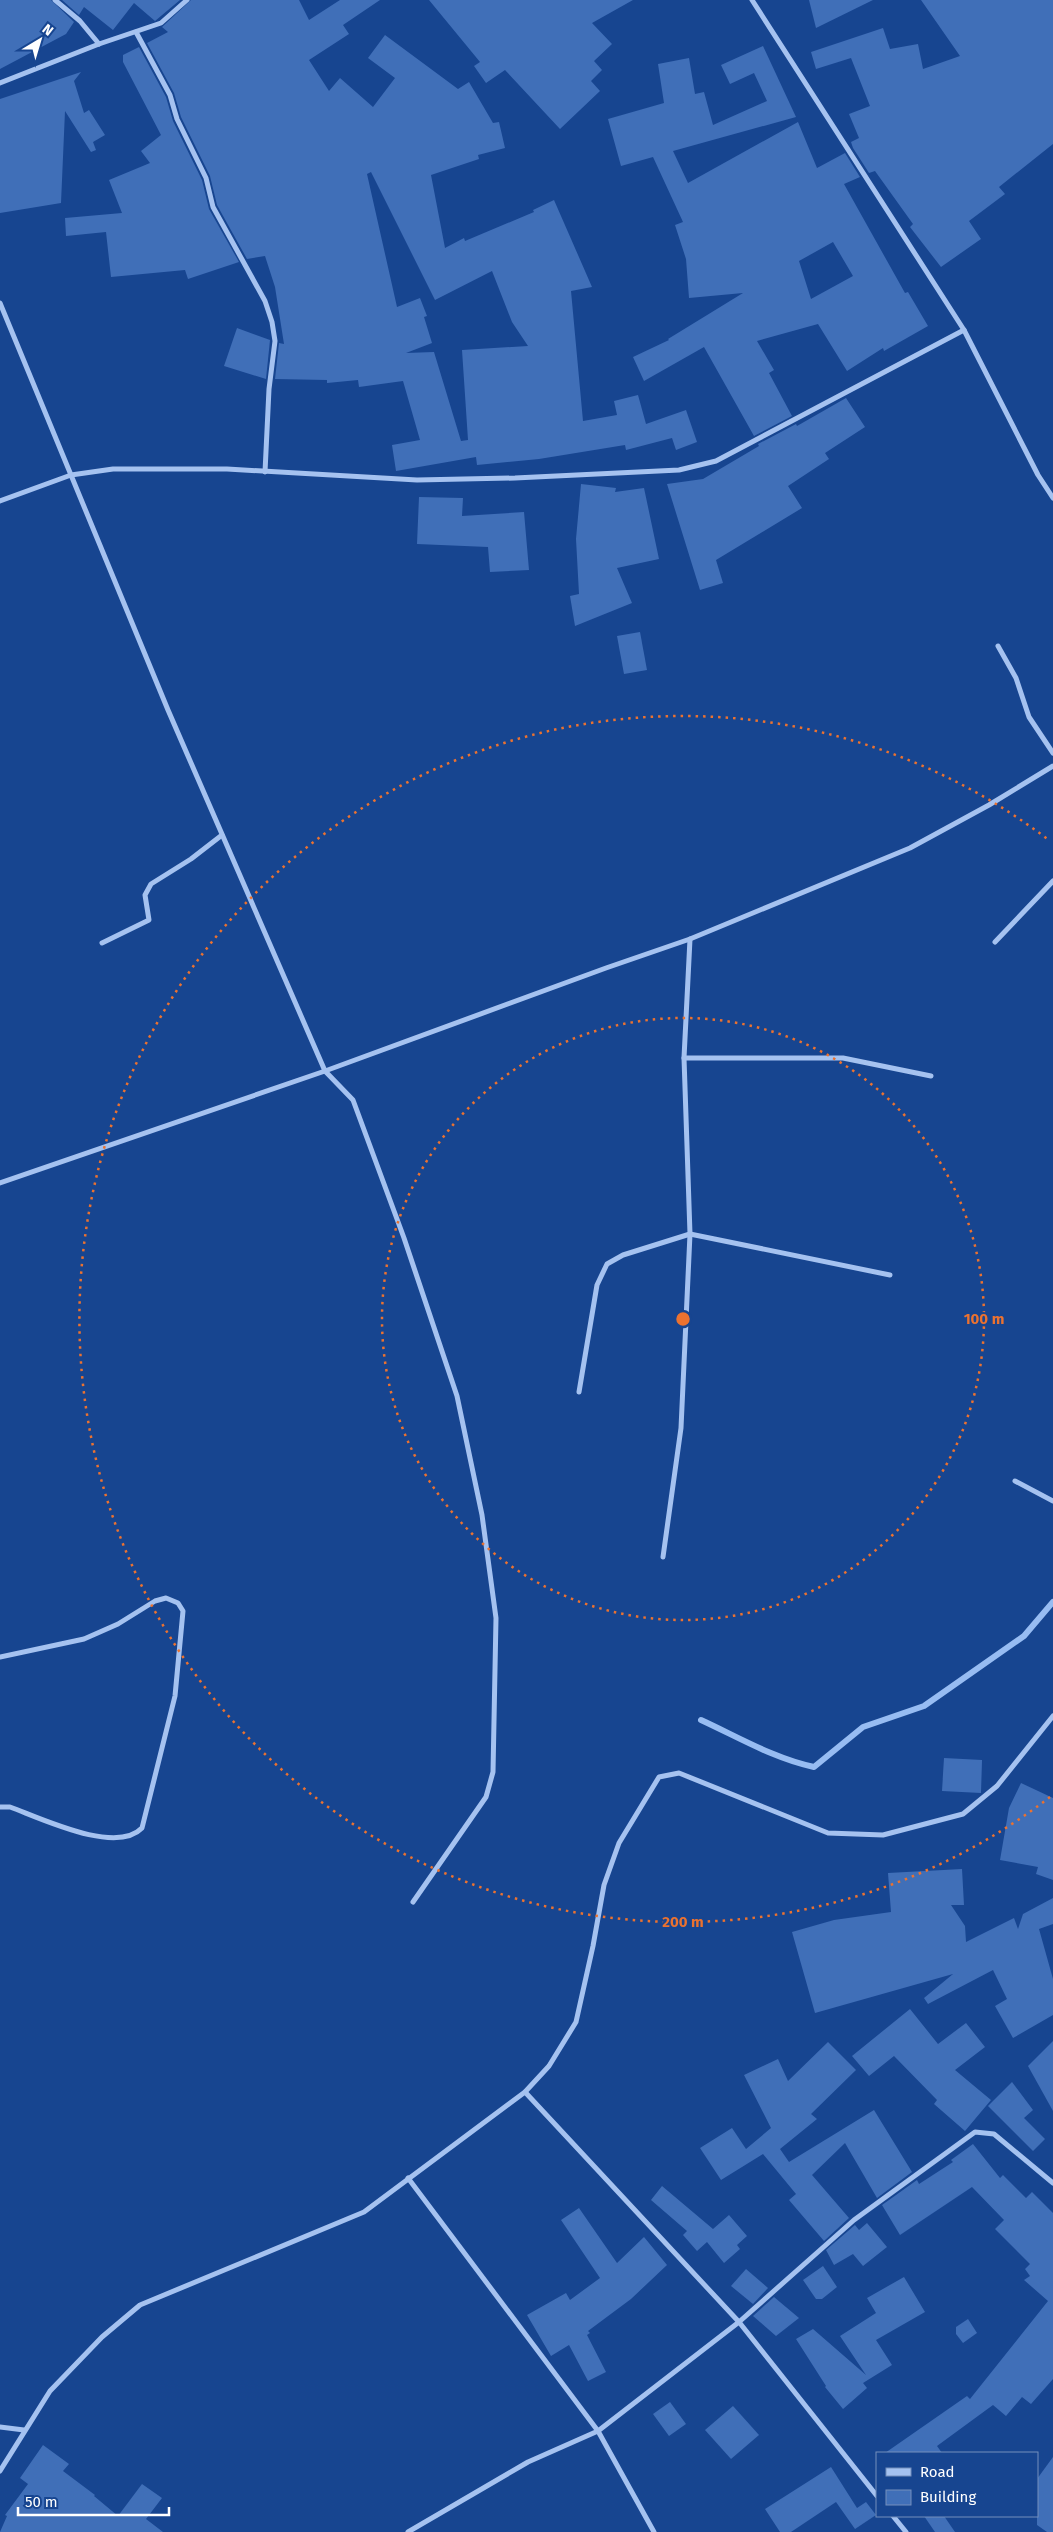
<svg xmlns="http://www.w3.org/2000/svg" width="1053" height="2532" font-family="'Fira Sans',sans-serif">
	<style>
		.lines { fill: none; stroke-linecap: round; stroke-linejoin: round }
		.stream { stroke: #97bcf2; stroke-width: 6 }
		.building { fill: #406fb8; fill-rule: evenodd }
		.street { stroke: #a5c2f0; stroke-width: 5 }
		.ring { fill: none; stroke: #eb7230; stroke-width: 2.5; stroke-dasharray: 2.5 5 }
		.centre { fill: #eb7230; stroke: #174590; stroke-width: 2.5 }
		.ring-label { font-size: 15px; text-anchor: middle; font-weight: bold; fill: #eb7230; stroke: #174590; stroke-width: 4; stroke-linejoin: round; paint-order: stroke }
	</style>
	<rect width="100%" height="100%" fill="#174590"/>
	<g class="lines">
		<path class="stream" d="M701 1720C738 1737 775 1759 814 1767L863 1727 924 1706 1024 1636 1053 1602"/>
	</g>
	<g class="building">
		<polygon points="0,0 51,0 74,22 66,34 0,69"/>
		<polygon points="62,0 180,0 155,21 134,3 113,30 84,7 79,15"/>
		<path d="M191 0H299L309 20 340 0H380L343 25 349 34 309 60 329 91 340 78 373 107 395 78 368 58 385 35 458 89 469 82 493 123 499 122 505 148 478 155 479 159 431 175 445 248 464 238 465 241 534 212 533 210 554 200 592 287 571 291 583 421 617 415 614 401 638 395 646 424 686 410 697 442 676 450 672 438 626 450 625 445 539 459 477 465 476 457 396 471 392 445 420 440 403 381 359 387 358 380 327 383V380L275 379 279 343 284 344 275 287 265 256 247 259 217 205 210 176 181 117 174 93 147 43 168 32 162 27ZM371 172 435 300 492 271 512 322 528 346 462 350 468 440 461 441 434 352 406 353 432 343 424 317 427 316 420 298 397 307 367 174Z"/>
		<polygon points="429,0 633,0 592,23 612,44 594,61 602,70 591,81 600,91 560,129 505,70 486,83 474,66 480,62"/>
		<polygon points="809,0 873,0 816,28"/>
		<polygon points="921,0 1053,0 1053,144 999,187 1005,194 969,221 981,239 941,267 910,227 913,224 875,171 869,173 853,148 851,142 859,138 849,114 870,106 851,58 816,69 811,52 883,28 890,49 918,44 923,69 960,56"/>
		<path d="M763 46 796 117 673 151 688 183 798 122 817 168 845 153 860 177 844 184 905 293 908 292 928 326 884 351 883 348 847 371 818 324 757 341 774 370 769 373 792 416 754 436 704 347 644 381 633 357 669 340 668 339 743 293 689 298 686 259 675 225 683 222 653 157 621 166 608 119 664 103 658 64 689 58 695 94 704 92 713 125 767 101 754 73 730 84 721 65ZM833 242 853 276 811 299 799 261Z"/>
		<polygon points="139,47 166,97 173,121 202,180 209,209 239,262 188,279 185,270 111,277 106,232 66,236 65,218 122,213 109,180 150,163 141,151 161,135 123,62 123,55"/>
		<polygon points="81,72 74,81 84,113 89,110 105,135 93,142 96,150 91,152 65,111 61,203 0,213 0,99"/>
		<polygon points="237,328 270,340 266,379 224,366"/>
		<polygon points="846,398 865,427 825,453 829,459 788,486 802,508 716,560 723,583 700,590 667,484 703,479 759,446 758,444 796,424 797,426"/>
		<polygon points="581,484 616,488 615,492 644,488 659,559 617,568 632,603 575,626 570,596 579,594 576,539"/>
		<polygon points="419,497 463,498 462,516 524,512 529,570 490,572 488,547 417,544"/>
		<polygon points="640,632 647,670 624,674 617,636"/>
		<polygon points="944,1758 982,1760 981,1793 942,1791"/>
		<polygon points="1021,1783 1053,1798 1053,1880 1036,1874 1038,1867 1000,1860 1009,1808"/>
		<polygon points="962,1869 964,1905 951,1905 965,1926 966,1942 1014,1918 1018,1929 1023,1914 1053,1898 1053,1924 1039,1929 1053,1979 1053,2015 1013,2038 995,2006 1007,1999 993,1970 928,2004 924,1998 953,1974 815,2013 792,1932 834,1920 891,1912 888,1873"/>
		<polygon points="910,2009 938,2044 966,2023 985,2047 955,2070 991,2100 965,2131 934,2104 937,2100 894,2056 869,2076 852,2056"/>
		<polygon points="1053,2041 1053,2111 1028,2066"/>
		<polygon points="828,2042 856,2070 811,2114 817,2119 780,2149 789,2162 874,2110 912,2172 877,2198 845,2143 812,2175 849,2218 824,2241 789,2200 796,2194 763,2154 721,2180 700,2148 732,2128 746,2149 771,2128 744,2075 778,2059 788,2081"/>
		<polygon points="1012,2082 1033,2110 1024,2118 1045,2139 1033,2151 988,2106"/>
		<polygon points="973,2144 1000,2178 1003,2175 1026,2198 1032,2192 1053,2213 1053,2379 1031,2404 1022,2397 1006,2416 993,2405 937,2446 942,2453 885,2453 967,2396 970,2399 1048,2301 1024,2280 1030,2276 1025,2269 1030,2264 995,2229 1004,2220 972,2187 900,2235 882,2205 917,2180 919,2184 953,2162 951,2160"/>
		<polygon points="662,2186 713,2229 729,2215 747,2236 737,2245 740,2249 724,2263 707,2242 697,2251 683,2235 687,2231 651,2200"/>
		<polygon points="579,2208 617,2263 644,2237 667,2265 631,2299 588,2331 590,2333 587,2335 606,2372 588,2381 569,2345 551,2356 527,2315 566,2293 570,2300 600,2278 561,2220"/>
		<polygon points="867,2223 887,2247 863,2266 853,2254 834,2265 826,2250 855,2225 859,2230"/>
		<polygon points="823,2266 837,2287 822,2299 816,2299 803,2280"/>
		<polygon points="746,2269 768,2288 753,2304 731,2286"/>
		<polygon points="904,2277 925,2312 876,2340 892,2365 863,2383 867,2388 843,2409 825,2387 826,2386 796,2339 813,2329 866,2375 840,2336 876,2313 867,2298"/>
		<polygon points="774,2297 799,2318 776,2336 753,2316"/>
		<polygon points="968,2319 977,2333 963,2343 956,2334 956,2327"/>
		<polygon points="670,2402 686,2424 669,2436 653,2414"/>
		<polygon points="733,2406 759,2435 731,2459 705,2430"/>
		<polygon points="43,2445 69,2464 63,2471 95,2495 94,2496 118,2516 142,2484 162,2498 146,2519 163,2532 0,2532 7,2516 5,2515 28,2484 20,2478"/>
		<polygon points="1053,2457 1053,2532 1047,2532 1037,2525 1037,2479"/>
		<polygon points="831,2467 857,2508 866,2502 876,2515 855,2529 836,2502 791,2532 780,2532 765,2509"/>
		<polygon points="924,2516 944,2516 955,2532 935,2532"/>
	</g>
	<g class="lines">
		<g class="street">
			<polyline points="55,0 80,21 99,44"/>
			<polyline points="752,0 964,330 1038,475 1053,498"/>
			<polyline points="136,32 170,95 177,119 206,178 213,207 265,301 272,322 275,341 269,389 265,472"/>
			<polyline points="0,83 99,44 161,23 187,0"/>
			<polyline points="0,303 168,710 325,1071 353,1100 404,1238 457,1396 482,1515 496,1618 493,1772 486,1797 413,1902"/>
			<polyline points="0,501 71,475 113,469 227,469 417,480 515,478 679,470 716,461 964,330"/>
			<polyline points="998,646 1016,678 1029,717 1053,753"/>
			<polyline points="995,942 1053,881"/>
			<polyline points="102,943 149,920 145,895 151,884 191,859 222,835"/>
			<polyline points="684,1058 843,1058 931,1076"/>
			<polyline points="0,1183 325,1071 606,968 690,939 910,848 989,805 1053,766"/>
			<polyline points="579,1392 597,1285 607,1264 623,1255 690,1234 890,1275"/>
			<polyline points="1015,1481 1053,1501"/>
			<polyline points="663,1557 681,1428 690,1234 684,1058 690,939"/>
			<path d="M0 1657 84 1639 118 1624 155 1601 166 1598 178 1603 183 1611 175 1696 142 1828C116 1855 40 1818 10 1807H0"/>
			<polyline points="525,2092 739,2322 877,2496"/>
			<polyline points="408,2178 598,2431 654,2532"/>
			<polyline points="0,2427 24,2430"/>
			<polyline points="0,2471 50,2391 102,2337 140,2305 364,2212 525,2092 549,2066 576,2022 593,1946 604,1885 619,1843 659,1777 679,1773 828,1833 883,1835 963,1814 997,1786 1053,1716"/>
			<polyline points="893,2516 906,2532"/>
			<polyline points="408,2532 528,2462 598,2431 739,2322 854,2220 975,2132 994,2134 1053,2183"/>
		</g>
	</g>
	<g class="ring">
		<circle cx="683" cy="1319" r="301"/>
		<path d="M1050 1797A603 603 0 1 1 1050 841"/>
	</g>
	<circle cx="683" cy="1319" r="8" class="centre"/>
	<g class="ring-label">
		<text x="984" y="1324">100 m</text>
		<text x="683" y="1927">200 m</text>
	</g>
	<rect x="876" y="2452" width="162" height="65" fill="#174590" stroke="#748fbc"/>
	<rect x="886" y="2468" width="25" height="8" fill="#a5c2f0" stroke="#748fbc"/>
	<text x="920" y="2477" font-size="15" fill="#ffffff">Road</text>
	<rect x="886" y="2490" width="25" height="15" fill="#406fb8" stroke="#748fbc"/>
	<text x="920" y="2502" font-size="15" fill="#ffffff">Building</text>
	<g transform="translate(40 40) rotate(38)" stroke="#174590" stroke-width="4" paint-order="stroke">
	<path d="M0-4L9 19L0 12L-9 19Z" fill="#ffffff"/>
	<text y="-8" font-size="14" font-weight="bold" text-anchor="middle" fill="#ffffff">N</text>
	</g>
	<path d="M18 2507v8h151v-8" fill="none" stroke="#ffffff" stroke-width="2.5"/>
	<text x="25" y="2507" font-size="15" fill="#ffffff" stroke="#174590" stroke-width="4" paint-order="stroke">50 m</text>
</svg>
